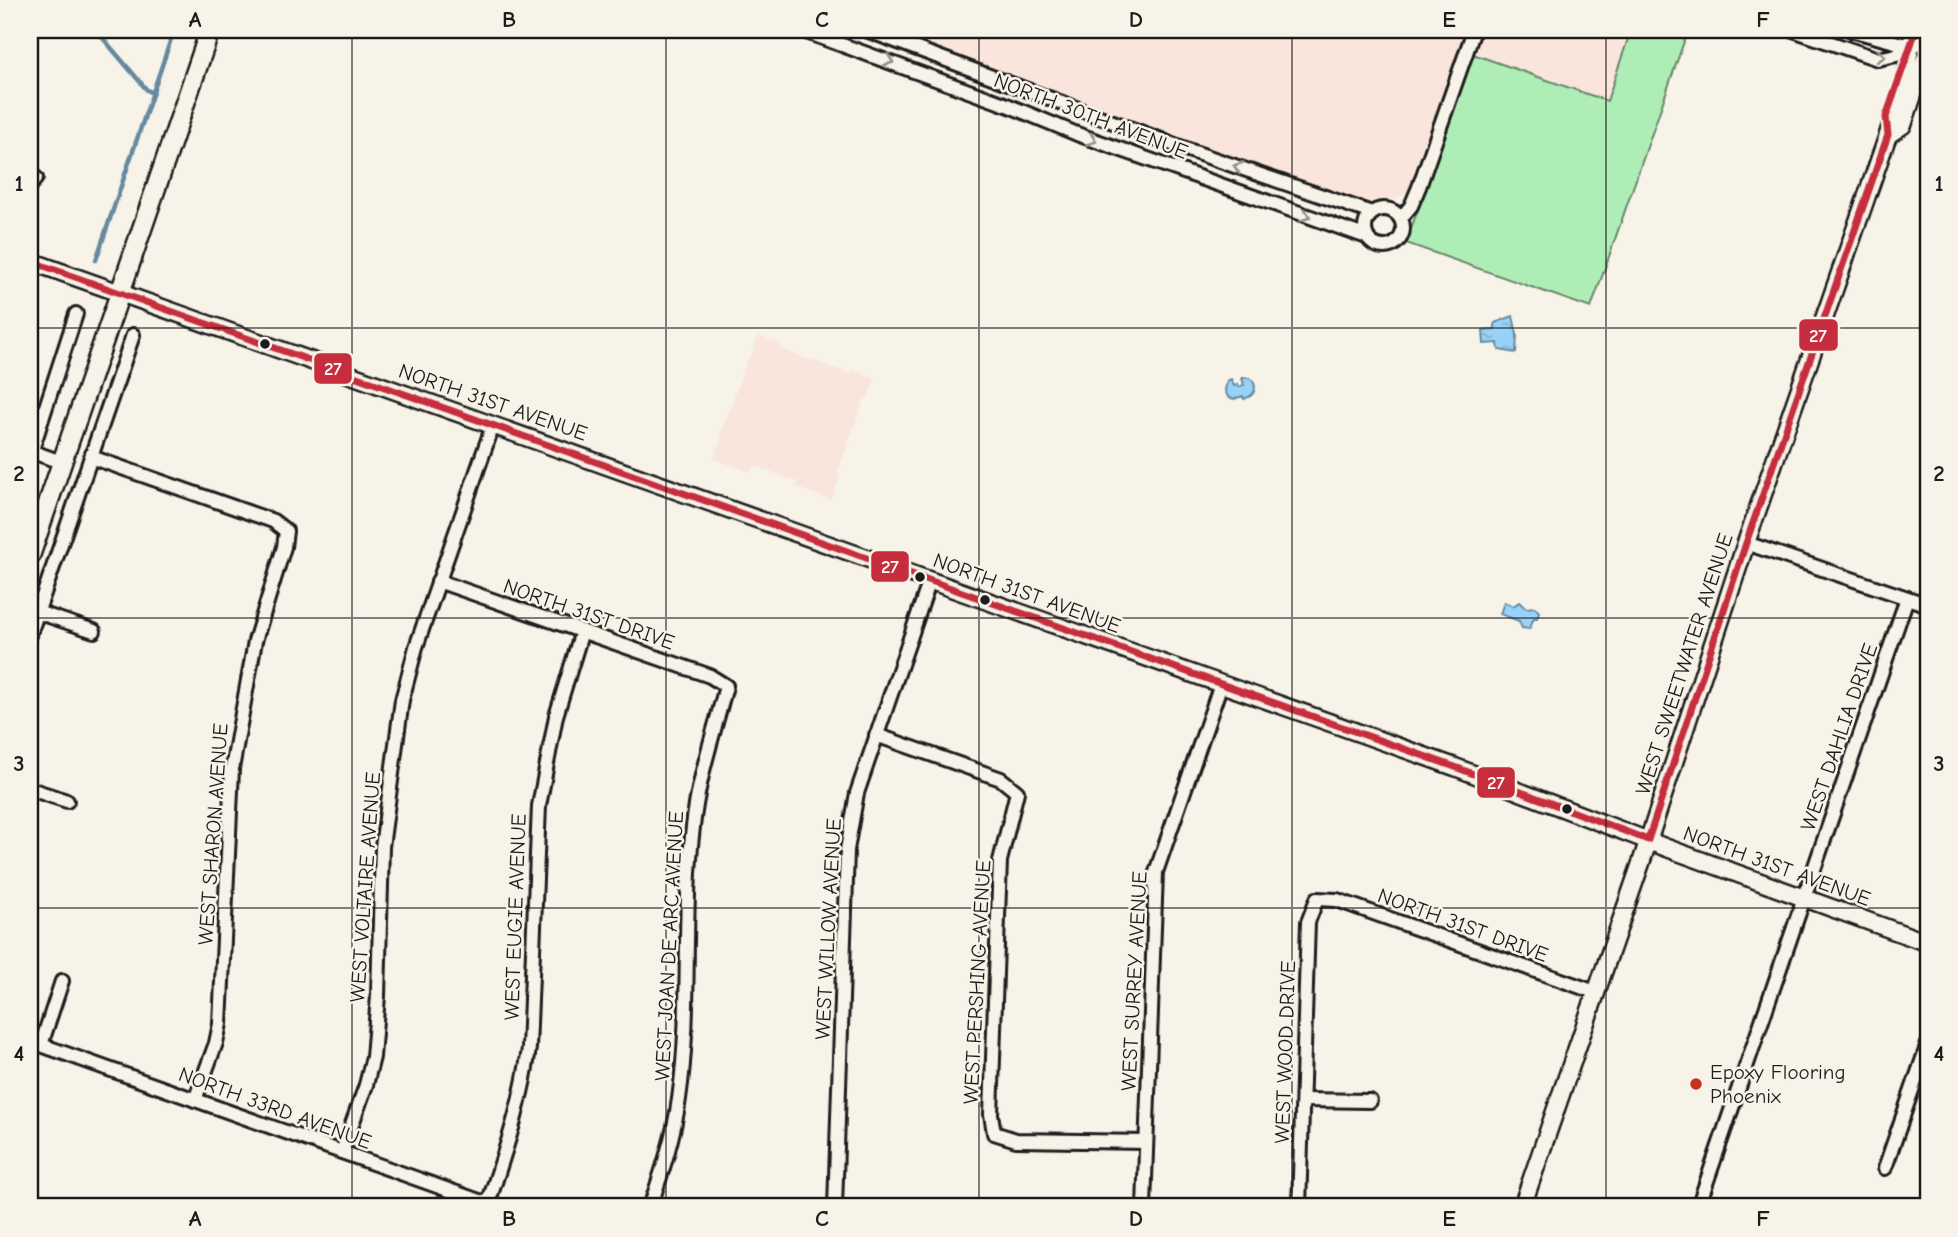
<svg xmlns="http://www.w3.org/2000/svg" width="1958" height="1237" font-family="'Comic Neue',sans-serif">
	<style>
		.built { fill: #f9e5db }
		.park { fill: #aeeeb6; stroke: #658569; stroke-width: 2 }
		.water { fill: url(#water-ripples); stroke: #6689a0; stroke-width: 2 }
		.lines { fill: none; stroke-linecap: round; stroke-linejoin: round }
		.stream { stroke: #6689a0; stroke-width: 4.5 }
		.minor-casing { stroke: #1c1c1c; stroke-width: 18 }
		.tertiary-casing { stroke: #1c1c1c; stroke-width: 21 }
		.secondary-casing { stroke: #1c1c1c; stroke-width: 23 }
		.minor { stroke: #f7f3e8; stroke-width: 12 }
		.tertiary { stroke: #f7f3e8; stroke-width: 16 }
		.secondary { stroke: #f7f3e8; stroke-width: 18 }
		.bus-1-casing { stroke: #f7f3e8; stroke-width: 12 }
		.bus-1 { stroke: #c62d3d; stroke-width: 7 }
		.oneway { stroke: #94928c }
		.grid { fill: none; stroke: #1c1c1c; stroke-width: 2; stroke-opacity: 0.55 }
		.bus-dot { fill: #1c1c1c; stroke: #f7f3e8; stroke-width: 2.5 }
		.poi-dot { fill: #c8321e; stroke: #f7f3e8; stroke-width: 2.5 }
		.labels { text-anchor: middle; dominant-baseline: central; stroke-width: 5; stroke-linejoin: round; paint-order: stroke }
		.street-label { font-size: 21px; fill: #1c1c1c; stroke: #f7f3e8 }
		.poi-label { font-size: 21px; fill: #1c1c1c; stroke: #f7f3e8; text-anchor: start }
		.line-badge { stroke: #f7f3e8; stroke-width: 2.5 }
		.badge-label { font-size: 19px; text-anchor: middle; font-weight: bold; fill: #fff }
		.neatline { fill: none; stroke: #1c1c1c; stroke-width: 2.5 }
		.grid-label { font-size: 23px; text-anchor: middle; font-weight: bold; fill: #1c1c1c }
	</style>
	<defs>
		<pattern id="water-ripples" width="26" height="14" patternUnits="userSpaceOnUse" patternTransform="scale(1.75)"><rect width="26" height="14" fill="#98d2f8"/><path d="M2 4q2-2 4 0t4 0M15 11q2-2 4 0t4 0" fill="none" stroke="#82b4d4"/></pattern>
	</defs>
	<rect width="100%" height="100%" fill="#f7f3e8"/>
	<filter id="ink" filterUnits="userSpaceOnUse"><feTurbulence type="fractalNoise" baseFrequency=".0143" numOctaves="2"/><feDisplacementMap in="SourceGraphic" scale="14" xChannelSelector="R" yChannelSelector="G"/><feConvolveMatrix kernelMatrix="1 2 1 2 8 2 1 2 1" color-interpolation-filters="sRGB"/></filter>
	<g filter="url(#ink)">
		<g class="built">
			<polygon points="890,30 1467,30 1409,190 1400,197 1367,204 1357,203 1040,88"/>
			<polygon points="1482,30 1631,30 1607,101 1473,54"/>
			<polygon points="758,336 781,344 780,349 850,374 853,370 875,378 867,399 864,399 837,475 840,476 831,500 796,487 798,482 754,466 751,472 714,459 722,436 720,435 748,358 750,358"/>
		</g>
		<polygon class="park" points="1631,30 1688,30 1591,308 1406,243 1473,54 1607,101"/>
		<g class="water">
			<polygon points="1513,316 1517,334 1516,353 1499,350 1498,343 1484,344 1483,330 1495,329 1495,323"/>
			<path d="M1242 378H1249L1253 381C1258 390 1253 396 1244 399L1243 396 1234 399 1228 397 1225 390 1227 381 1231 379 1234 386 1237 384 1239 387 1244 385Z"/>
			<polygon points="1504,602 1513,606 1519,602 1526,608 1535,607 1539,612 1537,618 1534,618 1529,629 1522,628 1519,621 1500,614"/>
		</g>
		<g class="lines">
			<g class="stream">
				<polyline points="96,30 147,90 153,93"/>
				<polyline points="96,260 174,30"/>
			</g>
			<defs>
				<g id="minor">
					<polyline points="801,30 1007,105 1077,134 1367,237"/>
					<polyline points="866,30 1191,151 1372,213"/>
					<polyline points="1793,30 1878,59 1896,55 1910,46"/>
					<polyline points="1851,30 1910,46"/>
					<polyline points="30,185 36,178"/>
					<circle cx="1384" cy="228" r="19"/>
					<polyline points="1401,218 1411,206 1419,187 1474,30"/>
					<polyline points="30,451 61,462"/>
					<polyline points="30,456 76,314"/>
					<polyline points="91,457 273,521 286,531 284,547 255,641 232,769 220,1024 216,1043 195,1100"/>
					<polyline points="1746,543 1928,605"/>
					<path d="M438 581 710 676 726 686C714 733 698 778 693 827 682 917 692 1009 679 1099 674 1136 662 1172 650 1207"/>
					<polyline points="37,612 94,631"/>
					<polyline points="30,634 133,335"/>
					<polyline points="876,735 1001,779 1017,792 1000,861 991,1114 994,1133 1016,1140 1146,1142"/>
					<polyline points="30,789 67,801"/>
					<polyline points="30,1041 496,1207"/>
					<polyline points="41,1045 62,981"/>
					<polyline points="1303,1100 1370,1101"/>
					<polyline points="342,1152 366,1085 373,1057 378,996 382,847 402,700 416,647 493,425"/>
					<polyline points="1885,1168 1928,1044"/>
					<path d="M488 1204C505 1151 522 1104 529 1048L539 806 556 716 582 631"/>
					<polyline points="835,1207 847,850 857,793 930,580"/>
					<polyline points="1144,1207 1156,872 1221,684"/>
					<polyline points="1299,1207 1308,922 1317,899 1337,900 1595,992"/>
					<polyline points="1698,1207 1907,598"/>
				</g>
				<g id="tertiary">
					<polyline points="1910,46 1928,35"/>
					<polyline points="1906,56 1916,30"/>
					<polyline points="1888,135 1903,125 1928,50"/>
					<polyline points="30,261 1455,767 1667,848 1928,943"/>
					<polyline points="1522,1207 1641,863 1746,543 1888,135 1907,71 1910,46"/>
				</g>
				<polyline id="secondary" points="30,556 210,30"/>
			</defs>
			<use href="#minor" class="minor-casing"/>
			<use href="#tertiary" class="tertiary-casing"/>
			<use href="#secondary" class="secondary-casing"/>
			<use href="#minor" class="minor"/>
			<use href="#tertiary" class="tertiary"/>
			<use href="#secondary" class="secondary"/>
			<defs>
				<polyline id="bus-1" points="30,261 1455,767 1648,840 1746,543 1888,135 1886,117 1916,30"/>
			</defs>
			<use href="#bus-1" class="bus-1-casing"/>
			<use href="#bus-1" class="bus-1"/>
		</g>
		<defs><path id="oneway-chevron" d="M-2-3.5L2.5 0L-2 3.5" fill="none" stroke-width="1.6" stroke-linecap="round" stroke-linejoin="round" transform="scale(1.75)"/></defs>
		<g class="oneway">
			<use href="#oneway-chevron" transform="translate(1881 56) rotate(3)"/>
			<use href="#oneway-chevron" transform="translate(889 61) rotate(20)"/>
			<use href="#oneway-chevron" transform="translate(1092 140) rotate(20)"/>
			<use href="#oneway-chevron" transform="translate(1238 167) rotate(-161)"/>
			<use href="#oneway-chevron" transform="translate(1306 216) rotate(20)"/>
		</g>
	</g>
	<path class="grid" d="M352 30V1207M666 30V1207M979 30V1207M1292 30V1207M1606 30V1207M30 328H1928M30 618H1928M30 908H1928"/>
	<g class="bus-dot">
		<circle cx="265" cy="344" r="6"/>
		<circle cx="920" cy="577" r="6"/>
		<circle cx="985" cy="600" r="6"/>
		<circle cx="1567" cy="809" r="6"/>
	</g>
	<circle class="poi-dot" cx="1696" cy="1084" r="7"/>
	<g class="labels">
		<g class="street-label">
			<text transform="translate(1091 116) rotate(21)">NORTH 30TH AVENUE</text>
			<text transform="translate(493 402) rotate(19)">NORTH 31ST AVENUE</text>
			<text transform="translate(1027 593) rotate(20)">NORTH 31ST AVENUE</text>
			<text transform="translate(589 614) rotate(19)">NORTH 31ST DRIVE</text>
			<text transform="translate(1684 664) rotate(-72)">WEST SWEETWATER AVENUE</text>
			<text transform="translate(1839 737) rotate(-71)">WEST DAHLIA DRIVE</text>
			<text transform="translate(213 834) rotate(-86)">WEST SHARON AVENUE</text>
			<text transform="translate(1777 866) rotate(20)">NORTH 31ST AVENUE</text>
			<text transform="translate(365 887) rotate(-86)">WEST VOLTAIRE AVENUE</text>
			<text transform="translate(515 917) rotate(-88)">WEST EUGIE AVENUE</text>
			<text transform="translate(1463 925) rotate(20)">NORTH 31ST DRIVE</text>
			<text transform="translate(828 929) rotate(-87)">WEST WILLOW AVENUE</text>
			<text transform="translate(669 946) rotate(-87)">WEST JOAN DE ARC AVENUE</text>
			<text transform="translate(1134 981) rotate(-87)">WEST SURREY AVENUE</text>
			<text transform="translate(977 982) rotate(-87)">WEST PERSHING AVENUE</text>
			<text transform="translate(1285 1052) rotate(-88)">WEST WOOD DRIVE</text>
			<text transform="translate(275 1108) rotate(20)">NORTH 33RD AVENUE</text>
		</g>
		<g class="poi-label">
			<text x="1710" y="1072">Epoxy Flooring<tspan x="1710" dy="24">Phoenix</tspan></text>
		</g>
	</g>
	<g class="line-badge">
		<rect x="1798" y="318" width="41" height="34" rx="7" fill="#c62d3d"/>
		<rect x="313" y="352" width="40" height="33" rx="7" fill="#c62d3d"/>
		<rect x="870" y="550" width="40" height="33" rx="7" fill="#c62d3d"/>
		<rect x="1476" y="766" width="40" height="33" rx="7" fill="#c62d3d"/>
	</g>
	<g class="badge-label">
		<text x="1818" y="342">27</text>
		<text x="333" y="375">27</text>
		<text x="890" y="573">27</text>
		<text x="1496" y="789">27</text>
	</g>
	<rect width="1958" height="1237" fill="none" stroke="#f7f3e8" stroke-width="77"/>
	<rect x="38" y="38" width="1882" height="1160" class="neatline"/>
	<g class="grid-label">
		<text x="195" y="27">A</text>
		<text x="509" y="27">B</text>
		<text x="822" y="27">C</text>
		<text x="1136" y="27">D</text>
		<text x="1449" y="27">E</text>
		<text x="1763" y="27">F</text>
		<text x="19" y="191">1</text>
		<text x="1939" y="191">1</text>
		<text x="19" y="481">2</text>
		<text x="1939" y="481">2</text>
		<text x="19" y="771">3</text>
		<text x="1939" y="771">3</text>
		<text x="19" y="1061">4</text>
		<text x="1939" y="1061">4</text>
		<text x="195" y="1226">A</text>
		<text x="509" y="1226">B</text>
		<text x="822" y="1226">C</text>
		<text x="1136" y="1226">D</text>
		<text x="1449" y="1226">E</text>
		<text x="1763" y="1226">F</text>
	</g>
</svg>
